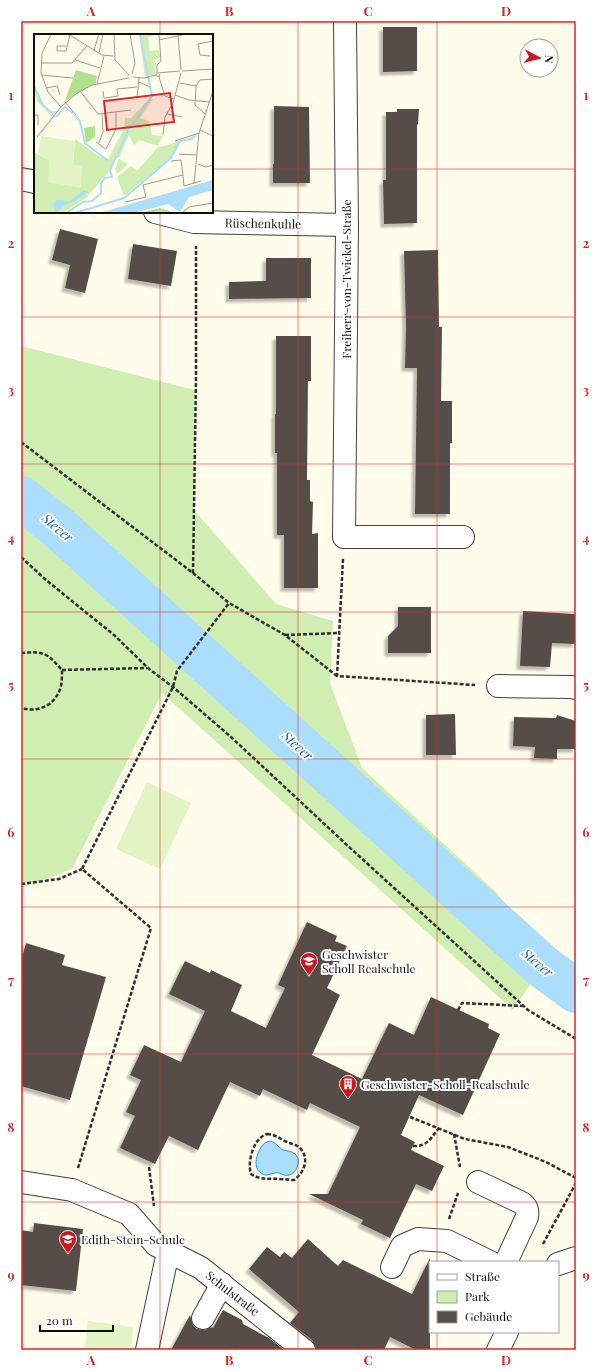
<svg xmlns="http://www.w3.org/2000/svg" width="597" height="1371" font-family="'Playfair Display',serif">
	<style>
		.green { fill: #d0eeb2 }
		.pitch { fill: #e3f4c4 }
		.water { fill: #abddfc; stroke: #2a92db }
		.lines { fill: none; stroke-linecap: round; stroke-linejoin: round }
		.river { stroke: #abddfc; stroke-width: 44 }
		.building { fill: #564e48; filter: url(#shadow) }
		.minor-casing { stroke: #404040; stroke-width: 24 }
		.path { stroke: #2f2f2f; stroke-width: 2.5; stroke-dasharray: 4 2; stroke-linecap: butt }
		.minor { stroke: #fff; stroke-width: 22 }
		.grid { fill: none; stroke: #d62828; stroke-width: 1; stroke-opacity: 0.55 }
		.labels { text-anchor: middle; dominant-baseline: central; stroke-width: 4; stroke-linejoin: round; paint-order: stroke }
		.street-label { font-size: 12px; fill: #0d0d0d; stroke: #fff }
		.poi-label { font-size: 12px; fill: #0d0d0d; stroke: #fff; text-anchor: start }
		.water-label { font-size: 13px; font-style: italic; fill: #0962ab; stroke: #fff }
		.inset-river { fill: none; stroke: #abddfc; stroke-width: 2 }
		.inset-road { fill: none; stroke: #9e9c93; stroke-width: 1 }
		.view { fill: #d62828; fill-opacity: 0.15; stroke: #d62828; stroke-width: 2 }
		.inset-edge { fill: none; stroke: #0d0d0d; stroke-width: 2 }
		.neatline { fill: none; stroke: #d62828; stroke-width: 1.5 }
		.grid-label { font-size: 13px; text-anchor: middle; font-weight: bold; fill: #d62828 }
	</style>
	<defs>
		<filter id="shadow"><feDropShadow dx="-3.5" dy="3.5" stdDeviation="1" flood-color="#0004"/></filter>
	</defs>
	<rect width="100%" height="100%" fill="#fffcec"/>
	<polygon class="green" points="21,346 195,390 194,510 276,604 333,621 330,683 362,768 497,893 547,960 513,1010 162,693 72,869 21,888"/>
	<g class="pitch">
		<polygon points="147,782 191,803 160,869 116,849"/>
		<polygon points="88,1321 133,1327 131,1350 85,1350"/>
	</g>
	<path class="water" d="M271 1141C276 1143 278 1147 283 1150 287 1151 292 1151 295 1154 303 1161 295 1178 284 1175 281 1174 279 1172 275 1173 269 1174 266 1177 261 1173 252 1168 257 1151 263 1145 265 1142 267 1142 271 1141Z"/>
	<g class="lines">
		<polyline class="river" points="21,498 58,527 542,966 576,991"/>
	</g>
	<g class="building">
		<polygon points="383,27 417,27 417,71 383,72"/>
		<polygon points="274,106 309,107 310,183 273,183 273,164 274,164"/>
		<polygon points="397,109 419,109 418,124 417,125 417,223 384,224 383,180 386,180 386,112 397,112"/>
		<polygon points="60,229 98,239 85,293 65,288 70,265 52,260"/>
		<polygon points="133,244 177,251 171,286 128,279"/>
		<polygon points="438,250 439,327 442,327 441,401 452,401 452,443 450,443 450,514 415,514 417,368 405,368 406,327 404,251"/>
		<polygon points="266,258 311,258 311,298 229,299 229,282 266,281"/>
		<polygon points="276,336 311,336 311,381 308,381 307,480 310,480 310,501 313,502 312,534 318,533 318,588 284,588 284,535 277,535 277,453 275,453 275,414 276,414"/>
		<polygon points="398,607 431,607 431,653 388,653 388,636 398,626"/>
		<polygon points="523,611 576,614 576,644 552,643 550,667 520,666"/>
		<polygon points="455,714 456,755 426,755 426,715"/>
		<polygon points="557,715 576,721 576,749 557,749 557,759 534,758 535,747 513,746 514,717 556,718"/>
		<polygon points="307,922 337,936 335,941 347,946 327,988 340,995 312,1055 362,1079 389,1023 414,1035 431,997 489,1024 488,1028 500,1034 463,1115 419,1095 401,1135 415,1142 411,1150 444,1166 432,1191 416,1184 390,1238 361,1224 363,1220 309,1194 328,1194 360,1127 310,1103 307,1110 263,1089 260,1096 230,1082 198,1150 169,1136 155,1164 120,1148 135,1116 126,1112 141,1080 130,1075 144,1045 181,1062 205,1011 169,994 185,961 210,973 211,970 242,985 231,1011 266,1028 285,988 278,985"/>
		<polygon points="26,943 65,955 62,965 106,977 70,1100 21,1086 21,961"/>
		<polygon points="34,1223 83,1229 76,1291 21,1285 21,1230 33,1232"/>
		<polygon points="308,1239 338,1266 343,1260 412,1294 430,1258 430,1350 416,1350 390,1337 384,1350 316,1350 315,1345 312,1340 290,1323 299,1312 249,1269 267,1247 280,1257 284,1252 292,1258"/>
		<polygon points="223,1310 242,1320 243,1324 269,1338 284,1350 171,1350 190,1315 193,1325 197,1329 204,1330 211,1327 213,1328"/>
	</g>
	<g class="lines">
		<defs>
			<g id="minor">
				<polyline points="345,21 347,225 344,537 463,537"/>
				<polyline points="21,179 35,182"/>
				<polyline points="155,212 194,222 347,225"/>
				<polyline points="498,686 571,687 576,688"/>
				<polyline points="21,1182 72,1190 129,1214 156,1245 201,1268 304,1350"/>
				<path d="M478 1182 522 1203C527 1207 528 1210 527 1217L506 1262"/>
				<polyline points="558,1264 576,1258"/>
				<polyline points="392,1267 402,1246 418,1239 447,1241 490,1262"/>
				<polyline points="203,1318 222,1284"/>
				<polyline points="147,1350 168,1252"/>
				<polyline points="498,1350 507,1332"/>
			</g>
		</defs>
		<use href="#minor" class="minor-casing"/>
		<g class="path">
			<polyline points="21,442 193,573 229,603 285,635 337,676"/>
			<polyline points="21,557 46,580 114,635 148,668 173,687 231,737 348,846 528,1010 576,1039"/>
			<polyline points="343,559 337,676 475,685"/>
			<polyline points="193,573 196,378 196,246"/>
			<polyline points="285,635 339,633"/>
			<path d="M21 653C44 651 47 653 62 670 62 675 62 681 61 686 56 705 39 713 21 708"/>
			<polyline points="62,670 147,668"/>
			<polyline points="21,884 59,879 82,869"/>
			<polyline points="458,1010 462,1003 523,1006"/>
			<polyline points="410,1117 465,1139 508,1147 546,1162 576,1178"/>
			<path d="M267 1134C275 1134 280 1139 287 1142 291 1144 295 1144 299 1147 310 1157 305 1172 294 1180 289 1180 285 1179 280 1179 269 1178 262 1181 251 1174 247 1163 253 1138 267 1134Z"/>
			<polyline points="454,1134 460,1167"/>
			<path d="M413 1146C427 1147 431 1138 439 1128"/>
			<polyline points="149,1167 154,1206"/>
			<polyline points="78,1168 151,928 82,869 173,687 177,671 229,603"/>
			<polyline points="449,1219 458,1193"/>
			<polyline points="543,1244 576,1183"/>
		</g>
		<use href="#minor" class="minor"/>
	</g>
	<path class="grid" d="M160 21V35M298 21V1350M437 21V1262M21 169H35M212 169H576M160 212V1350M21 317H576M21 464H576M21 612H576M21 759H576M21 907H576M21 1054H576M21 1202H576M437 1332V1350"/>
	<defs>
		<symbol id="school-pin" viewBox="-11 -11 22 30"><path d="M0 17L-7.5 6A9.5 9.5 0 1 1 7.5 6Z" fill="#cb171d" stroke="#fff"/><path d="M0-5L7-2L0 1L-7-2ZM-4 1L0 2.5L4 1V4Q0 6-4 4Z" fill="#fff"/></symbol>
		<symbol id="building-pin" viewBox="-11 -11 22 30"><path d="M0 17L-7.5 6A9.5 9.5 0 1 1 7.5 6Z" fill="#cb171d" stroke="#fff"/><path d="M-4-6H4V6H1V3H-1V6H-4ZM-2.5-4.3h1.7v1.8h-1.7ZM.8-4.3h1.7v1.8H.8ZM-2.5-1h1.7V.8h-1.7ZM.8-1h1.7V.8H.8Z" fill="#fff"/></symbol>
	</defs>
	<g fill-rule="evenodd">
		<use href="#school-pin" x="299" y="951" width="20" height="27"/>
		<use href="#building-pin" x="338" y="1074" width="20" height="27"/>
		<use href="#school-pin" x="58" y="1229" width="20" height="27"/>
	</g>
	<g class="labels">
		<g class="street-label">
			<text transform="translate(263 223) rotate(1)">Rüschenkuhle</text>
			<text transform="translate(346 279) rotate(-90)">Freiherr-von-Twickel-Straße</text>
			<text transform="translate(233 1293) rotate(38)">Schulstraße</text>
		</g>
		<g class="poi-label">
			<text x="322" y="954">Geschwister<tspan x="322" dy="14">Scholl Realschule</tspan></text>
			<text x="361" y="1084">Geschwister-Scholl-Realschule</text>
			<text x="81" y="1239">Edith-Stein-Schule</text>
		</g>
		<g class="water-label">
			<text transform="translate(58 527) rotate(40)">Stever</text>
			<text transform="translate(298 745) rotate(42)">Stever</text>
			<text transform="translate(538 962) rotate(40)">Stever</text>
		</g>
	</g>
	<g transform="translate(34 34)">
		<rect width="179" height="179" fill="#fffcec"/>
		<path d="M105 0H124L114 3 116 17 125 16 126 23 119 26 122 29 121 40 111 43ZM0 52 9 71 15 77H23L18 83 3 67ZM116 64 119 65 106 84 115 87 118 101 129 102 124 112 105 106 100 111 95 101 85 124 82 123 76 136 53 163 29 179H0V118L15 126 17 149 39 132 41 105 67 124 69 122 74 125 90 95 91 84H97ZM145 106 142 116 134 126 90 162 83 143 97 132 103 137 124 113 135 111ZM85 125 94 130 83 140 81 135Z" fill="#d0eeb2"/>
		<path d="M42 36 63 42 62 49 31 67ZM61 92V103L52 109 50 94ZM126 174 141 179H107Z" fill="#b3e08f"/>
		<path d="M7 102 41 107 39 131 48 132 47 154 14 148 15 126 4 119Z" fill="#e3f4c4"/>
		<path d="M179 146V156L155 163 146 178 134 170 99 179H65ZM50 156 54 158 41 167 28 172 26 176 20 179H19L22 176 19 171 22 166 36 167Z" fill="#abddfc"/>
		<path class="inset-river" d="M0 52 9 71 20 81M41 81 46 88 51 109 74 127M22 83 31 73 39 79M32 179 49 168 58 167 67 159V149L71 144 78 143 76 136 94 97 118 62 106 0M41 179 90 164 137 124 146 107 157 105 162 101"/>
		<path class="inset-road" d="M17 0 8 19 7 39 14 58 27 73M34 0 68 21 79 22M80 0 81 26 95 41M96 0 101 29 98 40M144 2 147 36M125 6 152 0M32 12H23V17H32L36 1M60 16 65 0M65 19 69 0M176 22 166 21 164 10 179 7M41 26 66 34M7 29H38L53 12M148 37 179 35M123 39V31L127 27 125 0M126 40 125 43 122 41 123 39 146 37M7 41 39 44M99 43 110 44 122 41M125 43 131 62 140 65M105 48 116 53M146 49 162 52M63 50 70 22M12 54 23 52 26 61M46 57 64 80 97 76M69 57 70 64 84 62 83 55 103 53M141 61 155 66 176 68M103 64 105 44M31 68 42 81M133 80 148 83M171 80 161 71 162 52 166 46 179 45M0 81H4V91M166 96 179 102M129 101 131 83 139 69 147 39M3 103 27 73 43 59 58 51 95 44M141 107 165 99M62 108 72 115 82 95V78M65 109 69 98 68 80M145 120 162 121M164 130 172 133 179 131M149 141 150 152 167 147M160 150 165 99 179 57M91 168 112 163 109 151 149 141 147 126 137 127M148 179 155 173 179 169"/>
		<path class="view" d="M136 59 140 88 73 96 70 67Z"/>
		<rect width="179" height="179" class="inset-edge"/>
	</g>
	<rect width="597" height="1371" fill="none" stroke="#ffffff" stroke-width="44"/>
	<rect x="429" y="1261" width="130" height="72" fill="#ffffff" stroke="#9e9e9e"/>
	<rect x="437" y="1274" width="20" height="6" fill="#ffffff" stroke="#9e9e9e"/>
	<text x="465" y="1281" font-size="12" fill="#0d0d0d">Straße</text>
	<rect x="437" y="1291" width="20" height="12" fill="#d0eeb2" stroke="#9e9e9e"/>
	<text x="465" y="1301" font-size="12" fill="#0d0d0d">Park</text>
	<rect x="437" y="1311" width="20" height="12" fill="#564e48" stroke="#9e9e9e"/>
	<text x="465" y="1321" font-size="12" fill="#0d0d0d">Gebäude</text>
	<g transform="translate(539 58) rotate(97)"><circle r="19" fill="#ffffff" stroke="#9e9e9e"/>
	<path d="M0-3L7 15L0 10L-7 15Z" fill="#cb171d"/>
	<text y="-6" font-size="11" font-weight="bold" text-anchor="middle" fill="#0d0d0d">N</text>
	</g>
	<path d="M40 1325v6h73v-6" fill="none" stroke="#0d0d0d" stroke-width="2"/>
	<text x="46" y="1325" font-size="12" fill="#0d0d0d" stroke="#ffffff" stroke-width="3" paint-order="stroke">20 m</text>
	<rect x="22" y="22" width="553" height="1327" class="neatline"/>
	<g class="grid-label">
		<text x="91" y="16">A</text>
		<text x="229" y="16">B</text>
		<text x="368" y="16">C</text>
		<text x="506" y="16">D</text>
		<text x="11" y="100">1</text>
		<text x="586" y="100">1</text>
		<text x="11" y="248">2</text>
		<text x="586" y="248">2</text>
		<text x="11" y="395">3</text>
		<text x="586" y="395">3</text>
		<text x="11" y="543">4</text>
		<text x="586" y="543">4</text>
		<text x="11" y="690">5</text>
		<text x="586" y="690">5</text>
		<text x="11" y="837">6</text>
		<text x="586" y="837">6</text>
		<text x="11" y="985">7</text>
		<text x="586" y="985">7</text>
		<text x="11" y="1132">8</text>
		<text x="586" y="1132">8</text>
		<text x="11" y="1280">9</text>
		<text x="586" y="1280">9</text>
		<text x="91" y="1365">A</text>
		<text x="229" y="1365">B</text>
		<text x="368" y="1365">C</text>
		<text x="506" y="1365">D</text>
	</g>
</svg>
